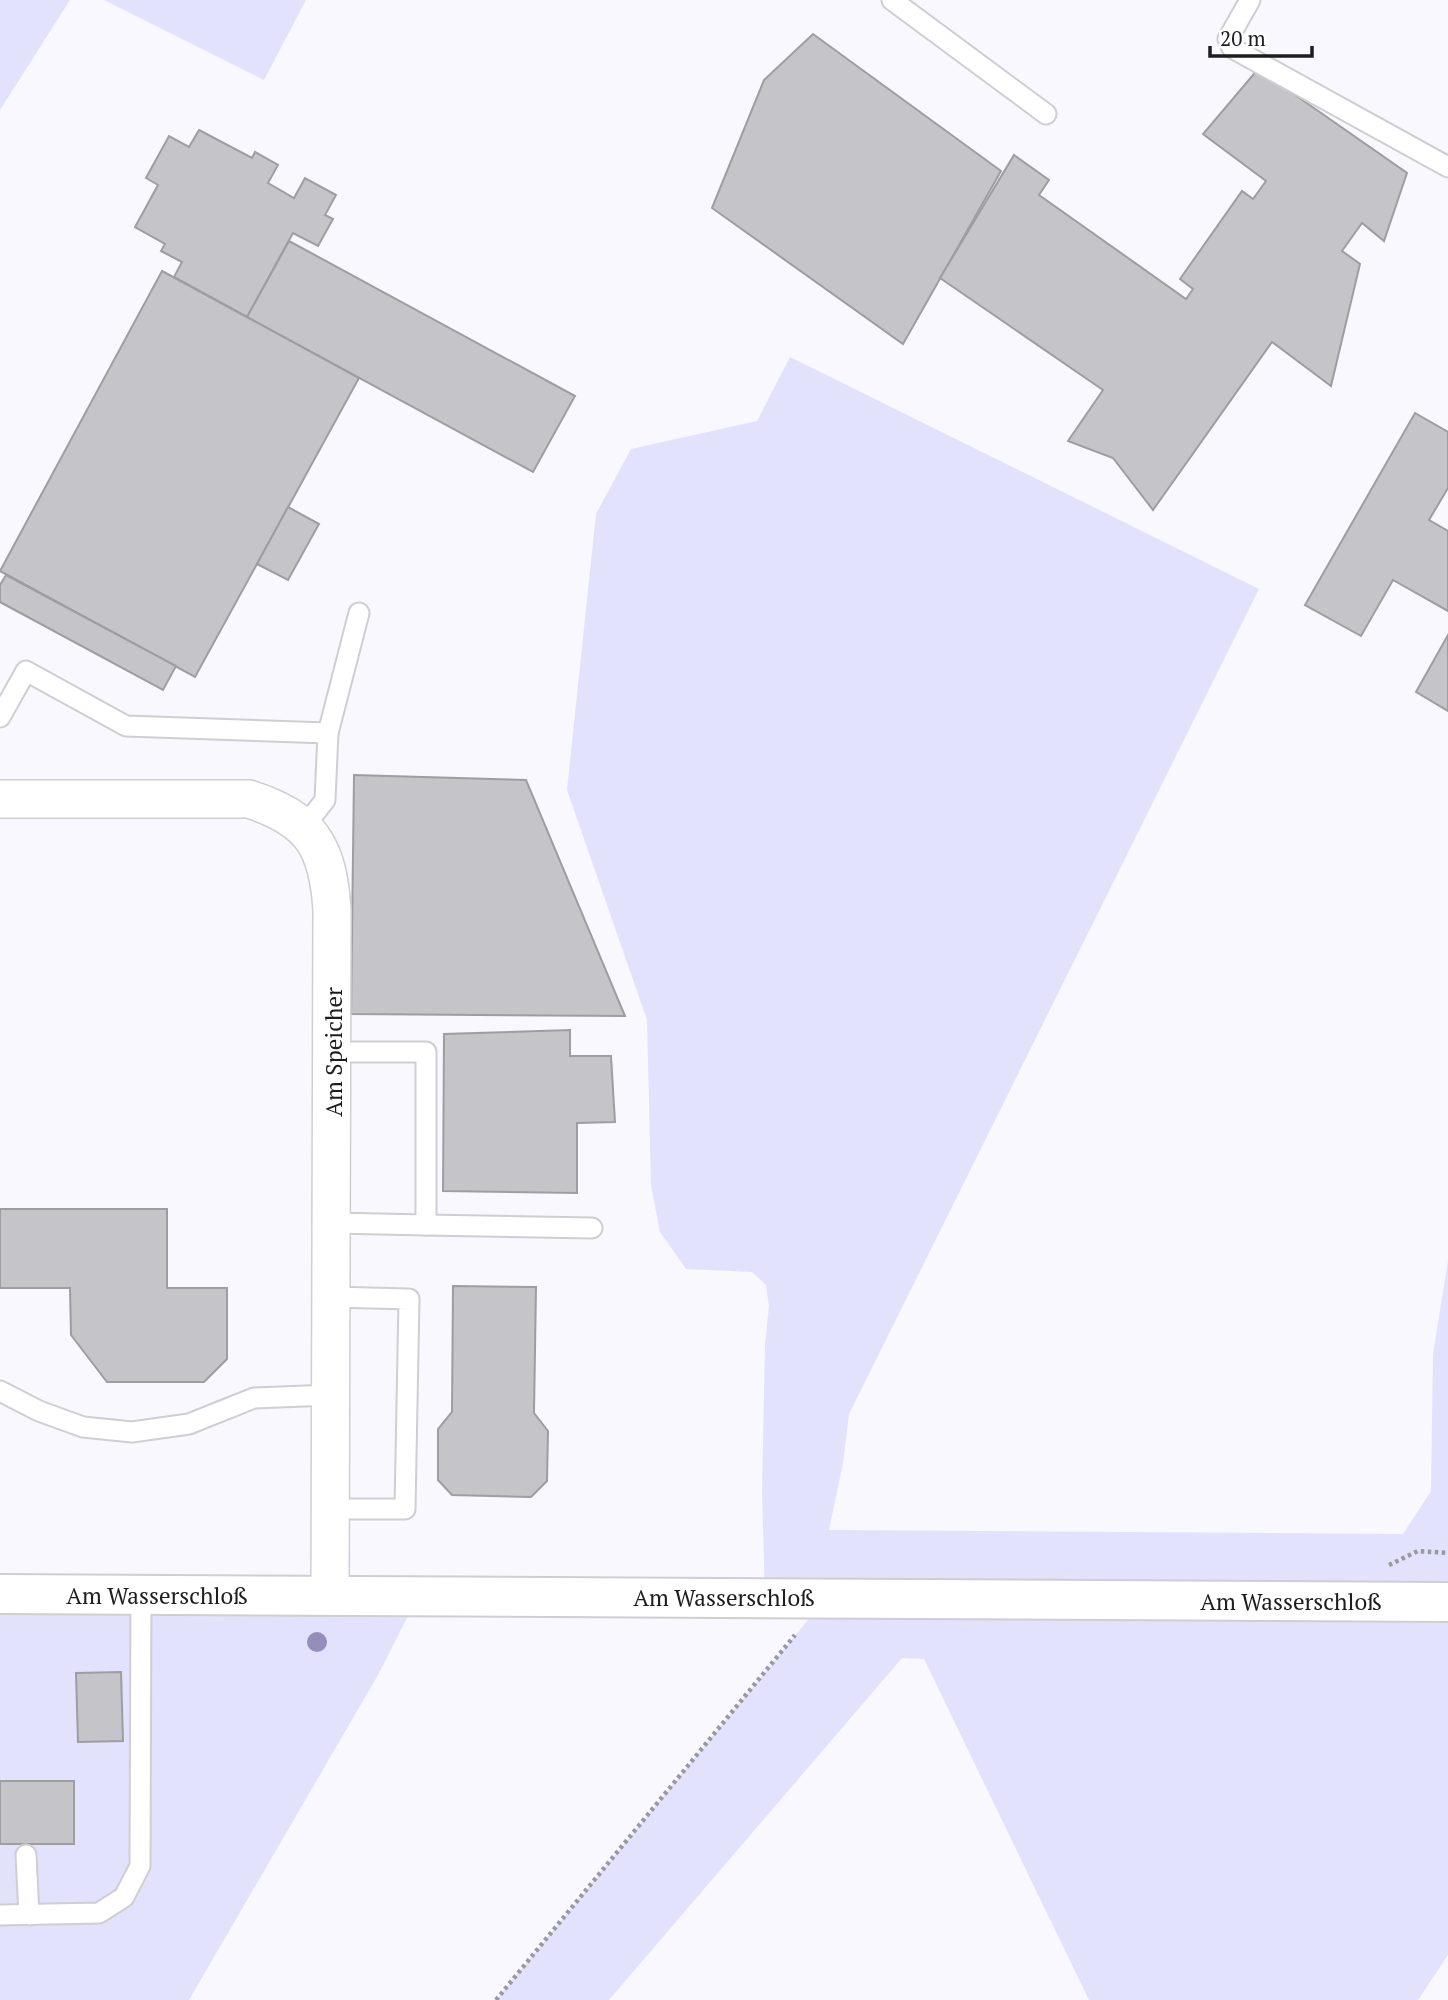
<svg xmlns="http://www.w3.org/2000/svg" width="1448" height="2000" font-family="'PT Serif',serif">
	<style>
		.green { fill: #e2e2fd }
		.building { fill: #c4c4c9; stroke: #9d9da2; stroke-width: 2 }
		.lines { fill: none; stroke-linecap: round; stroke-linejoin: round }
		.service-casing { stroke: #ceced3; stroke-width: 23 }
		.minor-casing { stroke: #ceced3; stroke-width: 40 }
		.tertiary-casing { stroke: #ceced3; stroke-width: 42 }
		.path { stroke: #99999e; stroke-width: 4.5; stroke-dasharray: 3.5 3.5; stroke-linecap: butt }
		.service { stroke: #fff; stroke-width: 19 }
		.minor { stroke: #fff; stroke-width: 37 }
		.tertiary { stroke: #fff; stroke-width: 38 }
		.tree { fill: #948eb9 }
		.labels { text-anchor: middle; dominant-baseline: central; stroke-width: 5; stroke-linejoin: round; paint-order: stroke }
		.street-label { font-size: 23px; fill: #1d1d1f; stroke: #fff }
	</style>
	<rect width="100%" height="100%" fill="#f8f8fe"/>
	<g class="green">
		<polygon points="0,0 70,0 0,110"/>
		<polygon points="104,0 306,0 264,80"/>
		<polygon points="790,357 1259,589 849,1414 843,1463 829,1530 1403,1534 1431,1491 1433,1354 1448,1261 1448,1955 1418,2000 1089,2000 924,1659 902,1658 609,2000 496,2000 826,1598 765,1596 762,1492 765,1344 769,1306 766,1285 752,1272 686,1269 660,1232 651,1185 647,1020 567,790 596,514 631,449 757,421"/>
		<polygon points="0,1594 418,1596 378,1675 189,2000 0,2000"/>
	</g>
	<g class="building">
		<polygon points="813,34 1001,171 903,344 712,208 764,80"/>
		<polygon points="1258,69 1407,173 1384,241 1362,223 1342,251 1360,264 1331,386 1272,342 1153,510 1113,458 1068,441 1103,390 940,278 1014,155 1049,180 1039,195 1186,299 1193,289 1180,279 1242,191 1253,199 1266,181 1203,134"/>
		<polygon points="199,130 252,158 255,152 278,165 268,183 294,198 305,178 336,195 325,215 333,219 318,246 293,233 247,317 174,277 182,262 161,251 165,244 135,227 158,185 146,178 169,136 189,147"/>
		<polygon points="289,241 575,396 533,472 247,317"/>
		<polygon points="162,271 359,378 195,677 0,571"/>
		<polygon points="1415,413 1448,432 1448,488 1429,520 1448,531 1448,611 1393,580 1361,636 1305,605"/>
		<polygon points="288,507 319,524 288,580 257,564"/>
		<polygon points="6,575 176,666 163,690 0,602 0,585"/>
		<polygon points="1448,635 1448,711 1416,692"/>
		<polygon points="354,775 526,780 625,1016 351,1014"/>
		<polygon points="570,1030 570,1056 611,1056 615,1122 577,1123 577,1193 443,1191 444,1034"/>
		<polygon points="0,1209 167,1209 167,1288 227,1288 227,1359 204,1382 107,1382 71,1335 70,1288 0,1288"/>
		<polygon points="453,1286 536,1287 534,1413 548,1431 547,1481 531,1497 452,1495 438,1480 438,1429 452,1412"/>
		<polygon points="121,1672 123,1741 78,1742 76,1673"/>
		<rect x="0" y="1781" width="74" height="63"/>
	</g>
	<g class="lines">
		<defs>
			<g id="service">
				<polyline points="892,0 1046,114"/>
				<polyline points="1250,0 1228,39 1232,48 1448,167"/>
				<polyline points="0,717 26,671 126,726 328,733 325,800 303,828"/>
				<polyline points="328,733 359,613"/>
				<polyline points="333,1223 426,1225 426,1052 333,1052"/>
				<polyline points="426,1225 592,1228"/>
				<polyline points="0,1391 39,1411 83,1427 132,1432 189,1424 254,1398 331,1395"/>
				<polyline points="331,1509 405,1509 409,1299 332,1297"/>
				<polyline points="26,1855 29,1915"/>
				<polyline points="0,1915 99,1913 124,1897 140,1866 141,1594"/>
			</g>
			<path id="minor" d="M0 799H249C311 819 328 846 332 910L330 1596"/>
			<polyline id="tertiary" points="0,1594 1448,1602"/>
		</defs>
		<use href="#service" class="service-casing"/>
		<use href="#minor" class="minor-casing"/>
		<use href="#tertiary" class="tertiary-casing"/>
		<g class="path">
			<polyline points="1389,1565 1418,1551 1448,1553"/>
			<polyline points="496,2000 795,1635"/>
		</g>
		<use href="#service" class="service"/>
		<use href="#minor" class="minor"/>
		<use href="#tertiary" class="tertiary"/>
	</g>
	<circle class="tree" cx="317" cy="1642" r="10"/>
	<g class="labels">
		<g class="street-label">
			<text transform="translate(333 1052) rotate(-90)">Am Speicher</text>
			<text x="157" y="1595">Am Wasserschloß</text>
			<text x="724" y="1597">Am Wasserschloß</text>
			<text x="1291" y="1601">Am Wasserschloß</text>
		</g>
	</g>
	<path d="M1210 46v10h102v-10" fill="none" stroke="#1d1d1f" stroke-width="3.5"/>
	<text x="1220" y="46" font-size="21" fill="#1d1d1f" stroke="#ffffff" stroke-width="5" paint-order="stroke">20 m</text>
</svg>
